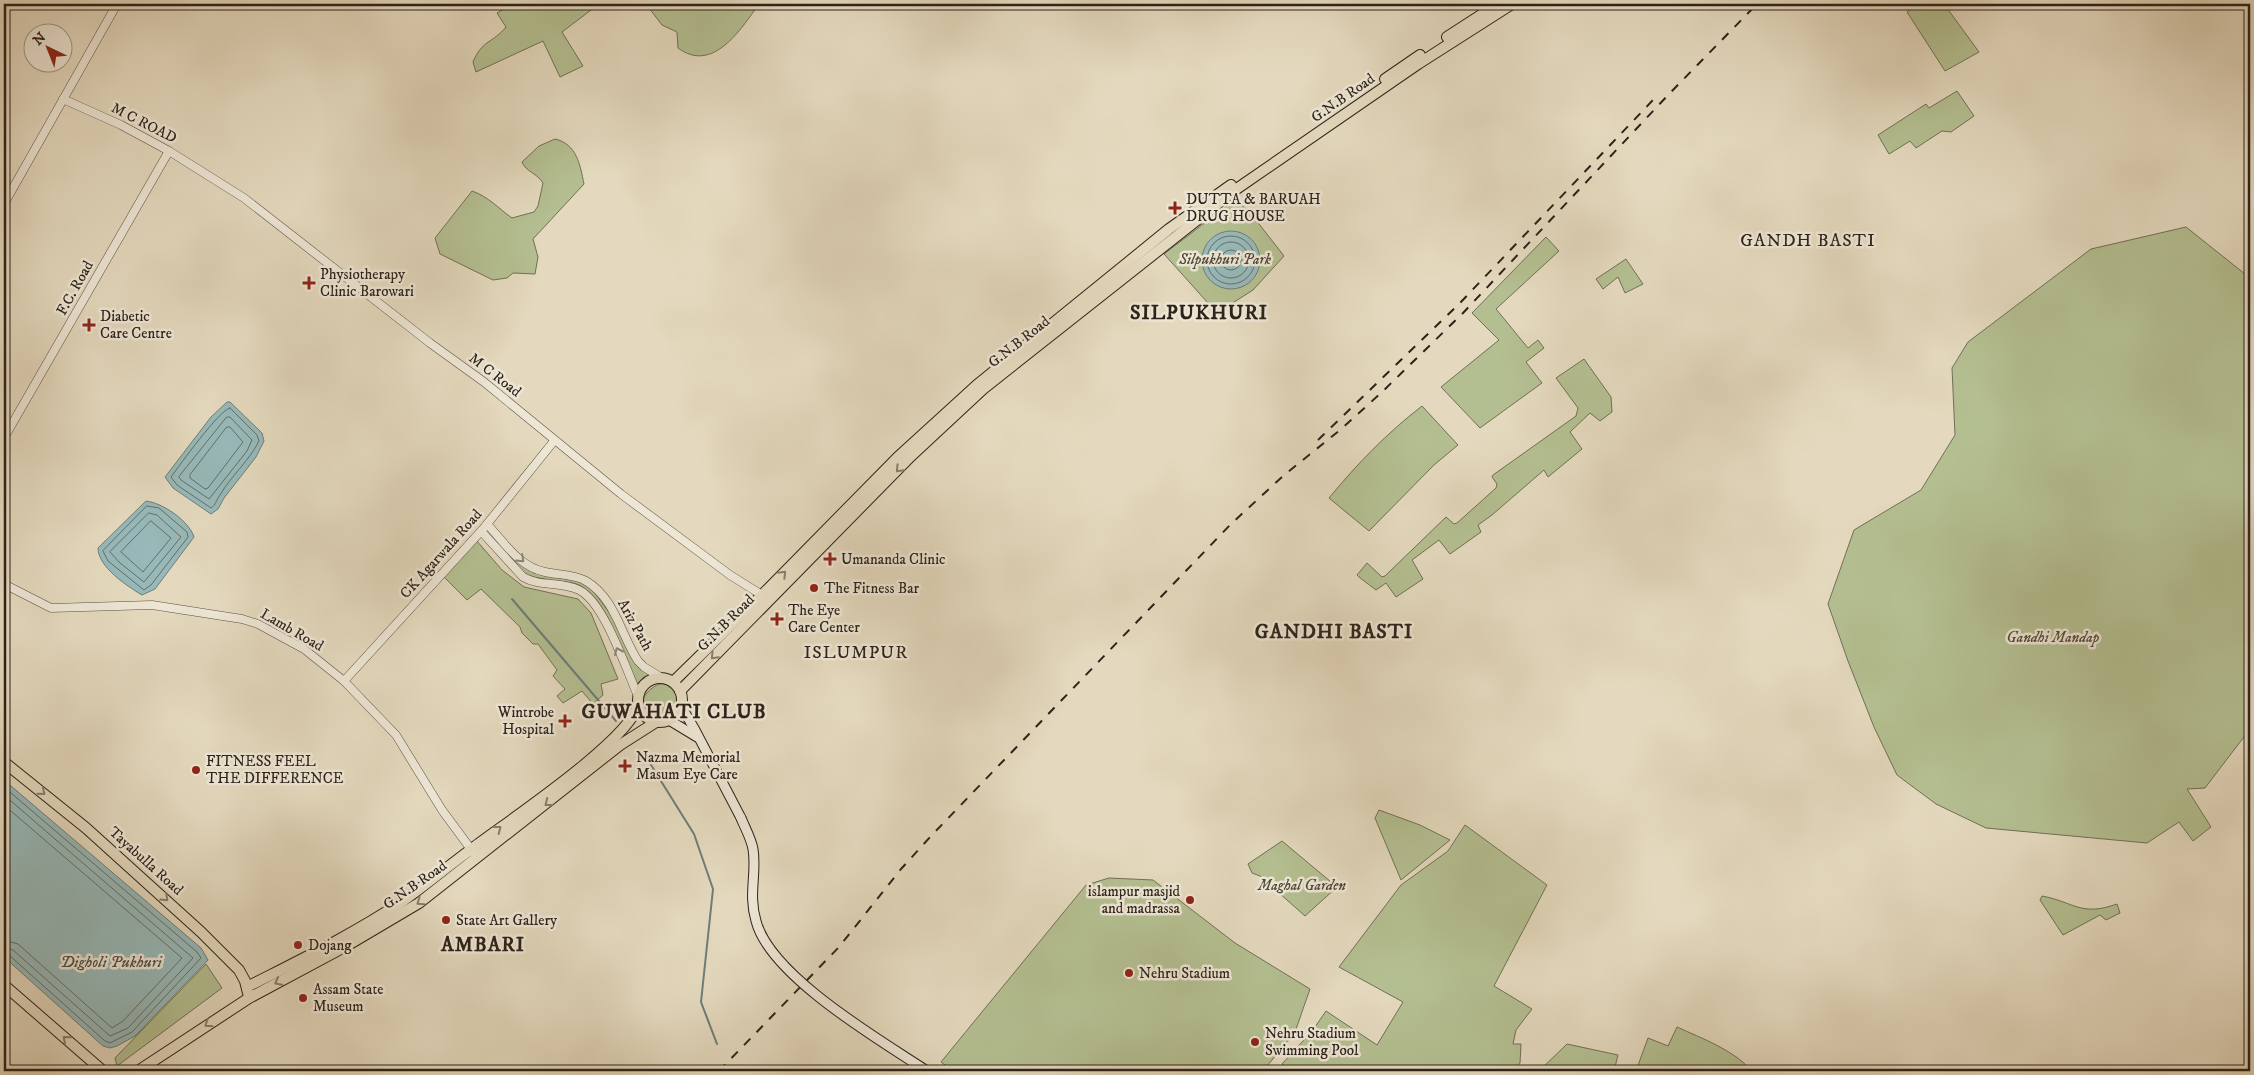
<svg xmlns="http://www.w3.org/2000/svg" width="2254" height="1075" font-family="'IM FELL DW Pica',serif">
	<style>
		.green { fill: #b4bf91; stroke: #707056 }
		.water { fill: #97b9b9; stroke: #6d7d79 }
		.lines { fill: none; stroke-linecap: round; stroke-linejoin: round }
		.shore { stroke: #626e6a; stroke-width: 1 }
		.stream { stroke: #6d7d79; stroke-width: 2 }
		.tertiary-casing { stroke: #5b5043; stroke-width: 9 }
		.secondary-casing { stroke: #2d221a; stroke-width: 11 }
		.primary-casing { stroke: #2d221a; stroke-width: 12 }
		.tertiary { stroke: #ede6d5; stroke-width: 8 }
		.secondary { stroke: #ede6d5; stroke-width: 9 }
		.primary { stroke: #e4d9be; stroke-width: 10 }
		.rail { stroke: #2d221a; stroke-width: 2; stroke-dasharray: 9 9; stroke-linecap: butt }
		.secondary-bridge-casing { stroke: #2d221a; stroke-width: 11; stroke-linecap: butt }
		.secondary-bridge { stroke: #ede6d5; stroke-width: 9 }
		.oneway { stroke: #887e6c }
		.oneway2 { stroke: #8d8478 }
		.poi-dot { fill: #8f2418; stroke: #ede6d5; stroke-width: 2 }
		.labels { text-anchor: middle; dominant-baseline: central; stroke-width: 5; stroke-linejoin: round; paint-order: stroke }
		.street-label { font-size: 15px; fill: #2d221a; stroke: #ede6d5 }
		.poi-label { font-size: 15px; fill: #2d221a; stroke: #ede6d5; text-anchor: start }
		.park-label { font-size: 15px; font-style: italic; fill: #4f4938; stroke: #ede6d5 }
		.water-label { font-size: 16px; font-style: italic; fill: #4d4f4a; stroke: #ede6d5 }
		.quarter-label { font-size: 18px; letter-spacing: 1px; fill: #2d221a; stroke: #ede6d5 }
		.district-label { font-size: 20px; font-weight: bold; letter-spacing: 1px; fill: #2d221a; stroke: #ede6d5 }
	</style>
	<rect width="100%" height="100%" fill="#e4d9be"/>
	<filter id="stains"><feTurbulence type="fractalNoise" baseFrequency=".004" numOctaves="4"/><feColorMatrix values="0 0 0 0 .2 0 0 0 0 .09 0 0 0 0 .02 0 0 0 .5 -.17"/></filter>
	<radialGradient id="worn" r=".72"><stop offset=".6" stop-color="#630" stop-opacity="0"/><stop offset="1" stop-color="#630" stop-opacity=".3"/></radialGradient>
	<g class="green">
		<path d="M513 4H599L562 32 583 66 560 77 543 41 476 72 473 62C482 40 493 43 506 27L497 13Z"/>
		<path d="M646 4H759C741 29 713 74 678 48L677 32 662 25Z"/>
		<polygon points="1918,4 1944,4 1979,52 1945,71 1907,12"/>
		<polygon points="1957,91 1974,116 1951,132 1942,131 1916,148 1910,141 1889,154 1878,135 1926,104 1929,108"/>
		<path d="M555 139C577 144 580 165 584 184L533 239 538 257 535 274 513 273 507 278 493 280 440 254 435 238 472 191C489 197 498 208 512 218L534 212 538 206 543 183C537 173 526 172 522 162L539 146Z"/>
		<polygon points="1236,199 1256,220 1284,256 1253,290 1217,313 1164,254"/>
		<polygon points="2186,227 2250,278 2250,729 2205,788 2187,789 2211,827 2193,841 2179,822 2147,843 1986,828 1936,804 1897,775 1874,727 1848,661 1828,604 1854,530 1921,490 1955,435 1952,368 1968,342 2091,249"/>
		<polygon points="1546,237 1559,251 1496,309 1528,348 1538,340 1544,348 1526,362 1542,383 1480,428 1441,387 1499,340 1472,313"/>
		<polygon points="1626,259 1643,284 1625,293 1618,277 1603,289 1596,279"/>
		<polygon points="1584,359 1611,397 1612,412 1600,421 1590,413 1570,432 1582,449 1548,477 1544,470 1492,515 1478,525 1481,532 1450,554 1439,540 1412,560 1423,579 1396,597 1386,583 1376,590 1359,577 1357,575 1367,563 1382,577 1385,576 1446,517 1454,524 1457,523 1496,488 1497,484 1492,477 1493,475 1576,416 1578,408 1556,378"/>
		<path d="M1422 406 1458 445 1434 465 1369 531 1329 498C1358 463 1386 434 1422 406Z"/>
		<path d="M492 532 521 565 534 573 582 582 594 592 614 619 627 649 650 675 638 684 636 689C624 659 609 601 581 586 569 579 550 583 536 579 519 574 504 550 493 537Z"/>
		<polygon points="476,540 502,570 524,587 578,599 591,613 618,679 601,684 603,695 593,704 582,691 563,703 557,696 565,689 553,676 557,670 538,644 533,644 522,633 520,627 481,589 467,600 442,575"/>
		<path d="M659 684C695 681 671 735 646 715 637 702 646 690 659 684Z"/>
		<polygon points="1379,810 1420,825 1450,840 1401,880 1375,818"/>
		<polygon points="1465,825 1547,885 1494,986 1532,1009 1516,1030 1513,1044 1521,1044 1520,1063 1514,1071 1289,1071 1282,1064 1313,1030 1326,1011 1377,1045 1403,1002 1339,967 1401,885 1448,851"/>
		<polygon points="1282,841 1337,887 1305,916 1260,876 1252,873 1248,864"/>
		<polygon points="1109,878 1153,880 1235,943 1310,989 1295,1032 1263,1071 953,1071 941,1062 1086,885"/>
		<path d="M2042 896C2074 902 2081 917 2117 904L2120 913 2106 920 2100 915 2063 935 2040 900Z"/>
		<polygon points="206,964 222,988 117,1066 115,1058"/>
		<path d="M1677 1027C1701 1038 1734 1050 1752 1071H1636L1648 1038 1668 1046Z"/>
		<polygon points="1567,1044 1618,1055 1614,1071 1539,1071"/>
	</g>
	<g class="water">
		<circle cx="1231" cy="260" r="29"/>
		<polygon points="227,402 230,402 262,433 264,441 256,457 224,498 218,509 211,514 173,488 165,477 211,417"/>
		<path d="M146 501C163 503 189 521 194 537L155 589 142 595C127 586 98 567 98 548Z"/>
		<polygon points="4,780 201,948 208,960 135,1036 117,1046 110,1048 103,1046 4,957"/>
	</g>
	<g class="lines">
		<g class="shore">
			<circle cx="1231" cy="260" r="24"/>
			<circle cx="1231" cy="260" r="18"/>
			<circle cx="1231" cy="260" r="10"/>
			<path d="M230 408 257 435 259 441C249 461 231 476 220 495 216 500 216 505 211 508L177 485 171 477C179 466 220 409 230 408Z"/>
			<polygon points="227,417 230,417 252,440 247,451 209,499 181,480 179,477"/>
			<polygon points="227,427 230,427 243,442 208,488 205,489 190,478 190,475"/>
			<polygon points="147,506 159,508 187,532 188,537 151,585 144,590 108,561 103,551"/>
			<polygon points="149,513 157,515 181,537 144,582 120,563 110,552"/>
			<polygon points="151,521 171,538 143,572 121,552"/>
			<polyline points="4,787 197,952 201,958 132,1032 110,1043 105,1041 9,955 4,954"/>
			<polyline points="4,795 193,958 128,1028 110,1036 13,950 4,947"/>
			<polyline points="4,805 182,958 123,1021 112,1028 18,944 4,940"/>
		</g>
		<g class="stream">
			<polyline points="512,599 616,721"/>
			<polyline points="646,757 694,834 713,889 701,1002 717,1044"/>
		</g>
		<defs>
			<g id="tertiary">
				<polyline points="63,99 121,125 169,151 244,198 430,343 484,382 621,494 730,575 762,595"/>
				<polyline points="4,204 117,4"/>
				<polyline points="4,438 169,151"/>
				<path d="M487 524C504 542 519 567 545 572 558 575 574 574 586 581 615 598 621 635 638 661L644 667 662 678"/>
				<path d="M481 531 523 577C540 587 561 581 579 590 604 602 626 669 638 696"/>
				<polyline points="4,584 51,608 152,605 242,619 258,624 304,649 344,681 396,735 442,810 473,852"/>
				<polyline points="344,681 483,529 554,441"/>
			</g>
			<g id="secondary">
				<polyline points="681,706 695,730 741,818"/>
				<polyline points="669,720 697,737"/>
			</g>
			<g id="primary">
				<polyline points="1447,37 1498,4"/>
				<polyline points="1385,79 1420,55"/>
				<circle cx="660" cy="700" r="22"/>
				<polyline points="673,682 762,595 898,457 977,385 1169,229 1231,185"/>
				<polyline points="680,691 911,456 983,389 1235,190 1418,64 1512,4"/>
				<polyline points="4,762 86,828 201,932 239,970 245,981 248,993"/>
				<polyline points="4,985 103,1071"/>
				<path d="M247 987C298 961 352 935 400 903 425 886 448 866 473 848 507 822 629 741 638 705"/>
				<polyline points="138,1071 249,998 348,945 419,903 620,745 656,722"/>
			</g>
		</defs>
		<use href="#tertiary" class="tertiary-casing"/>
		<use href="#secondary" class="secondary-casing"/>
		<use href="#primary" class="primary-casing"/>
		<use href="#tertiary" class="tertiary"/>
		<use href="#secondary" class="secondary"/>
		<use href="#primary" class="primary"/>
		<g class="rail">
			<polyline points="1318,440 1459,304 1653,100"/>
			<polyline points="719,1071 839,947 901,869 931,836 1231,524 1283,476 1340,430 1381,393 1463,313 1670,93 1757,4"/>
		</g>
		<defs>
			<path id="secondary-bridge" d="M741 818C745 828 751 838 753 849 757 873 748 894 756 921 770 976 880 1040 927 1071"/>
		</defs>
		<use href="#secondary-bridge" class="secondary-bridge-casing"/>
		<use href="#secondary-bridge" class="secondary-bridge"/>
	</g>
	<defs><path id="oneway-chevron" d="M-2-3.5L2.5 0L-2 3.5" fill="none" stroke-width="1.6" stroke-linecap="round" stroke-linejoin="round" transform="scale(1.25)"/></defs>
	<g class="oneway">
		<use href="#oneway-chevron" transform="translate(899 469) rotate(134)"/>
		<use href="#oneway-chevron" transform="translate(783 574) rotate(-45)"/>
		<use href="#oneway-chevron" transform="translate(714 656) rotate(134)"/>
		<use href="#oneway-chevron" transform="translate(42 792) rotate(39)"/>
		<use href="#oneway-chevron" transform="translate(548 803) rotate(142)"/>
		<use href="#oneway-chevron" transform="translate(498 829) rotate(-37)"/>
		<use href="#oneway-chevron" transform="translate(165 898) rotate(43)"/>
		<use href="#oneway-chevron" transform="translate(420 902) rotate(146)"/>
		<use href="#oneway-chevron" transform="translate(278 982) rotate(152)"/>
		<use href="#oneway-chevron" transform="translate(208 1024) rotate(146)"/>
		<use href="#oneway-chevron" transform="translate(66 1039) rotate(-139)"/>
	</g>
	<g class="oneway2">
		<use href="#oneway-chevron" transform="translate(521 559) rotate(43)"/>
		<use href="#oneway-chevron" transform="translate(618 651) rotate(-114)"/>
	</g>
	<g class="poi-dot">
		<path d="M1172.5 200.5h5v5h5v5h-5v5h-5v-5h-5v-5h5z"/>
		<path d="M306.5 275.5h5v5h5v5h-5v5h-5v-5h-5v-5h5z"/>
		<path d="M86.5 317.5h5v5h5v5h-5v5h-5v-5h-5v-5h5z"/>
		<path d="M827.5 551.5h5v5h5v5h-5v5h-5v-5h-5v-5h5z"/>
		<circle cx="814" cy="588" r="5"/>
		<path d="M774.5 611.5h5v5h5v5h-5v5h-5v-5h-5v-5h5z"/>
		<path d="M562.5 713.5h5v5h5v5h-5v5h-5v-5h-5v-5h5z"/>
		<path d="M622.5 758.5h5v5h5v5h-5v5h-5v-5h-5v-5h5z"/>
		<circle cx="196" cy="770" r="5"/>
		<circle cx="1190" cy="900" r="5"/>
		<circle cx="446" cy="920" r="5"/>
		<circle cx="298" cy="945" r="5"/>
		<circle cx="1129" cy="973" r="5"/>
		<circle cx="303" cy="998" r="5"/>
		<circle cx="1255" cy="1042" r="5"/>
	</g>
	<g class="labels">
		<g class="street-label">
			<text transform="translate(1343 98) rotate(-35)">G.N.B Road</text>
			<text transform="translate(144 123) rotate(27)">M C ROAD</text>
			<text transform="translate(75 288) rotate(-61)">F.C. Road</text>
			<text transform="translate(1019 342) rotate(-38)">G.N.B Road</text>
			<text transform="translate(495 375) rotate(38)">M C Road</text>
			<text transform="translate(441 554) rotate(-48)">CK Agarwala Road</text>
			<text transform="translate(726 623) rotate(-45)">G.N.B Road</text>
			<text transform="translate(635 625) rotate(61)">Ariz Path</text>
			<text transform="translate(292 630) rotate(30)">Lamb Road</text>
			<text transform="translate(146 861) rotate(42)">Tayabulla Road</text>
			<text transform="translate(415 885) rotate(-35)">G.N.B Road</text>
		</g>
		<g class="poi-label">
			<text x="1186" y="199">DUTTA &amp; BARUAH<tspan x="1186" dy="17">DRUG HOUSE</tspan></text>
			<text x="320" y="274">Physiotherapy<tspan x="320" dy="17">Clinic Barowari</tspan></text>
			<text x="100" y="316">Diabetic<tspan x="100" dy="17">Care Centre</tspan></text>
			<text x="841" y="559">Umananda Clinic</text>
			<text x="824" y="588">The Fitness Bar</text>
			<text x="788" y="610">The Eye<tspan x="788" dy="17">Care Center</tspan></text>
			<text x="554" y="712" text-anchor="end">Wintrobe<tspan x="554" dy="17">Hospital</tspan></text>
			<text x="636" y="757">Nazma Memorial<tspan x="636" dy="17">Masum Eye Care</tspan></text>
			<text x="206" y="761">FITNESS FEEL<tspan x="206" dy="17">THE DIFFERENCE</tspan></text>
			<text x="1180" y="891" text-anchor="end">islampur masjid<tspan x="1180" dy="17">and madrassa</tspan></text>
			<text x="456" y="920">State Art Gallery</text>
			<text x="308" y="945">Dojang</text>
			<text x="1139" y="973">Nehru Stadium</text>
			<text x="313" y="989">Assam State<tspan x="313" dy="17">Museum</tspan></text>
			<text x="1265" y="1033">Nehru Stadium<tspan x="1265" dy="17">Swimming Pool</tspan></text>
		</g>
		<g class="park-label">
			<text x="1225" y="259">Silpukhuri Park</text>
			<text x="2053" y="637">Gandhi Mandap</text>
			<text x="1302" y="885">Maghal Garden</text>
		</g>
		<g class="water-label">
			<text x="111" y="962">Digholi Pukhuri</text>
		</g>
		<g class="quarter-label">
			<text x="1808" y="241">GANDH BASTI</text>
			<text x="856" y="653">ISLUMPUR</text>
		</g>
		<g class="district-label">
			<text x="1199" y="313">SILPUKHURI</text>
			<text x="1334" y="632">GANDHI BASTI</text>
			<text x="674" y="712">GUWAHATI CLUB</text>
			<text x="483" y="945">AMBARI</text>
		</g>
	</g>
	<rect width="2254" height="1075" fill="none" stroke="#e4d9be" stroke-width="20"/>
	<rect x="5" y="5" width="2244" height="1065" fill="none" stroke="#2d221a" stroke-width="2.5"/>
	<rect x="10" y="10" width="2234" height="1055" fill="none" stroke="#2d221a"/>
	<g transform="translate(48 48) rotate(317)"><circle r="24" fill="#ede6d5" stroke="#a0988a"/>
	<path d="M0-4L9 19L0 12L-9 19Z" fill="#8f2418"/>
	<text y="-8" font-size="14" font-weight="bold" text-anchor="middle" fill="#2d221a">N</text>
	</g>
	<rect width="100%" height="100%" filter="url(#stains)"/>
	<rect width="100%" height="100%" fill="url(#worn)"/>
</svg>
